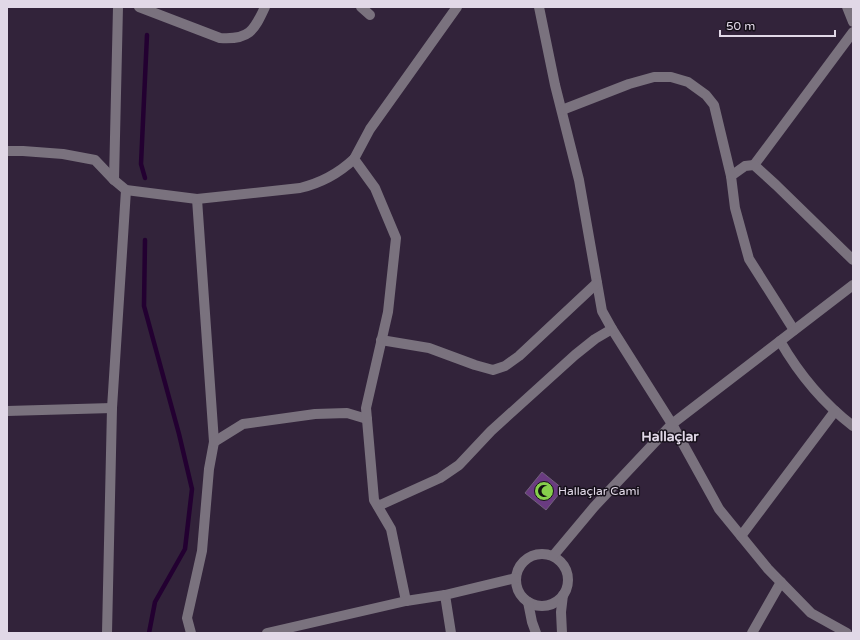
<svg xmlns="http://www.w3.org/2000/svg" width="860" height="640" font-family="'Varela Round',sans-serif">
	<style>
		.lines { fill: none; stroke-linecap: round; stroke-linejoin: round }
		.stream { stroke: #230031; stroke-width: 4.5 }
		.building { fill: #6a3b81; stroke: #72617b }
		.minor { stroke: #7a727e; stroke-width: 10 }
		.labels { text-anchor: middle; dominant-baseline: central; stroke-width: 3; stroke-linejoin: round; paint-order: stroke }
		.poi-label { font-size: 12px; fill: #e1d8e7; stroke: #16101a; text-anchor: start }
		.quarter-label { font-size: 14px; font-weight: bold; fill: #e1d8e7; stroke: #16101a }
	</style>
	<rect width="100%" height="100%" fill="#32233a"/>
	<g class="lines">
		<g class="stream">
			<polyline points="145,178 141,164 147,35"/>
			<polyline points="145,240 144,306 179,434 192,489 185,549 155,602 149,633"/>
		</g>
	</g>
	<polygon class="building" points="542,472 563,489 546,510 525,493"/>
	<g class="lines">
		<g class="minor">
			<path d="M139 7 220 38C249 40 254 31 265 7"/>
			<polyline points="361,7 370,15"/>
			<polyline points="539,7 555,85 579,180 602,311 612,329 672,424 719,509 768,569 811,613 847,633"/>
			<polyline points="847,7 853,22"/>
			<polyline points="562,110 629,84 654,77 671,77 688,82 706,95 714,105 731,176"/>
			<polyline points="7,151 23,151 63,154 95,160 114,180 126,190 197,199 214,442 209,469 202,551 187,618 191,633"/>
			<polyline points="754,165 853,32"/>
			<polyline points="114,180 118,7"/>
			<path d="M197 199 300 188C321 183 338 174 354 159"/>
			<polyline points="794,330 749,259 735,208 731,176 745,166 754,165 776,185 853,260"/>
			<polyline points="381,340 429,348 475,365 493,370 505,366 519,356 597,283"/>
			<path d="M780 341C799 374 823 403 853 426"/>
			<polyline points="7,411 112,408"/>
			<polyline points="214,442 243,424 315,414 347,413 367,419"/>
			<polyline points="378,506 440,478 459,465 491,431 575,355 595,339 612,329"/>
			<polyline points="741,536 835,411"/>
			<circle cx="542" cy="580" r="26"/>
			<polyline points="553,556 594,507 672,424 853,285"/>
			<polyline points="445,595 451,633"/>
			<polyline points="406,601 391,529 374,500 366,408 388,312 396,238 375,188 354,159 370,129 457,7"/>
			<polyline points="528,602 532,622 536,633"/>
			<polyline points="107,633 112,408 126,190"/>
			<polyline points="267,633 406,601 445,595 516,578"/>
			<polyline points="562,633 561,612 563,595"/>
			<polyline points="752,633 781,582"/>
		</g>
	</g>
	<defs>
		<symbol id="mosque-disc" viewBox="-11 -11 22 22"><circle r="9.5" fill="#86cf4c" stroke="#16101a"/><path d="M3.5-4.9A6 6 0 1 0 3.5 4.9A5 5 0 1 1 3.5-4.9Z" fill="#111"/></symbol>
	</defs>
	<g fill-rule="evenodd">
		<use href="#mosque-disc" x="533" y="480" width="22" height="22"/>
	</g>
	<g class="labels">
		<g class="poi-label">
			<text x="558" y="491">Hallaçlar Cami</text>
		</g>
		<g class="quarter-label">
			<text x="670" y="436">Hallaçlar</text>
		</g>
	</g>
	<rect width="860" height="640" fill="none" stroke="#e1d8e7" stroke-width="16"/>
	<path d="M720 30v6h115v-6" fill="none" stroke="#e1d8e7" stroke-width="2"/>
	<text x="726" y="30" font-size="12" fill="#e1d8e7" stroke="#16101a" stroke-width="3" paint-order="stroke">50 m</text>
</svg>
